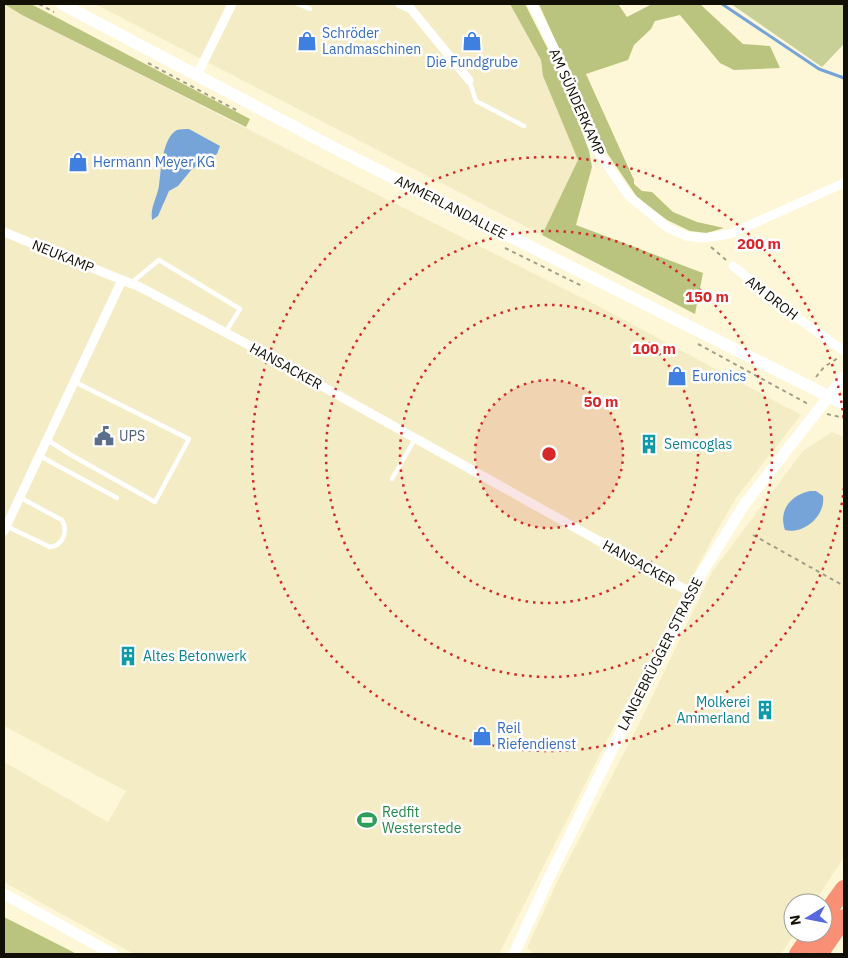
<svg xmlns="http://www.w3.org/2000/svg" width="848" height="958" font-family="'IBM Plex Sans',sans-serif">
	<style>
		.built { fill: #f4ecc5 }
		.green { fill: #c8d098 }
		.forest { fill: #bac47e }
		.water { fill: #76a4d9 }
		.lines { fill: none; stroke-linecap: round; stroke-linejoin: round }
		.stream { stroke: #76a4d9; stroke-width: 3 }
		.path { stroke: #a39e87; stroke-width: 2; stroke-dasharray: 4 4; stroke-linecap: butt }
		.service { stroke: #fff; stroke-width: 4.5 }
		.minor { stroke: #fff; stroke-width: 9 }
		.tertiary { stroke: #fff; stroke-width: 11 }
		.secondary { stroke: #fff; stroke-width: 12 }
		.motorway { stroke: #f98f74; stroke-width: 18 }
		.ring { fill: none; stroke: #d62828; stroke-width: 2.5; stroke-dasharray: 2.5 5 }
		.labels { text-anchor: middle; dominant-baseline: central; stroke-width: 5; stroke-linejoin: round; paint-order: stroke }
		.shop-label { font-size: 14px; fill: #366cbe; stroke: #fff; text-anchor: start }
		.street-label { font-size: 14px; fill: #121005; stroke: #fff }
		.service-label { font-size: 14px; fill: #4e5e75; stroke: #fff; text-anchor: start }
		.culture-label { font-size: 14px; fill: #0d838f; stroke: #fff; text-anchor: start }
		.leisure-label { font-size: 14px; fill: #27864d; stroke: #fff; text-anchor: start }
		.centre { fill: #d62828; stroke: #fff; stroke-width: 2.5 }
		.ring-label { font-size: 15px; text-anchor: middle; font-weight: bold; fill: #d62828; stroke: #fff; stroke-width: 5; stroke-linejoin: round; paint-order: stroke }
	</style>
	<rect width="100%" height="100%" fill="#fdf7d7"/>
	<g class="built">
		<polygon points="4,4 22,15 600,307 801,415 736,498 710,543 618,719 499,954 134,954 4,882 4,762 108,822 126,791 4,726"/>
		<polygon points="95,4 510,4 541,60 543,76 578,160 542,235"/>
		<polygon points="832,432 844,437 844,857 814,903 793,903 793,933 795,933 781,954 535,954 527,948 558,880 641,720 712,572 803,451"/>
	</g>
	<polygon class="green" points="731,4 844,4 844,44 822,67"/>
	<g class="forest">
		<polygon points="4,4 31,4 250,119 246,127 22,15"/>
		<polygon points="510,4 525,4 561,75 589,151 592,167 576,225 703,273 695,314 542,235 578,160 543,76 541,60"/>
		<polygon points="539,4 618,4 627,17 652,4 700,4 743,44 770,46 780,68 734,70 720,63 680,15 655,21 651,29 634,45 628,60 586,74 634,180 634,184 642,191 652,192 673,212 697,222 724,228 707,233 690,231 667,220 637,197 603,147"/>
		<polygon points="4,917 77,954 4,954"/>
	</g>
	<g class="water">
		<path d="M189 129 220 146 217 154 192 169 178 186 169 191 158 216 152 220C150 207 157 198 159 186 161 171 162 138 177 130 180 129 186 129 189 129Z"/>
		<path d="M810 491H816L823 496C826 515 804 535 785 530 778 510 791 495 810 491Z"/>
	</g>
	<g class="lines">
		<polyline class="stream" points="722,4 819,69 844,78"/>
		<g class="path">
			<polyline points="39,4 54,12"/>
			<polyline points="148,63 236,110"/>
			<polyline points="711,247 726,260"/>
			<polyline points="505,248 584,287"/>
			<polyline points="698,344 810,405"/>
			<polyline points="816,377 824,367 838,358"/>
			<polyline points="827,414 844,418"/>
			<polyline points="753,535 844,586"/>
		</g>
		<g class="service">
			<polyline points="298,4 310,9"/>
			<polyline points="469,80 476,101 524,126"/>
			<polyline points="131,283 159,260 240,309 225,333"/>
			<polyline points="46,439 71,455 155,502 189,439 75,382"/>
			<polyline points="40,456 117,498"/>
			<polyline points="392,479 415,439"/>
			<path d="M6 526 50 547C64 545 68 531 62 520L19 497"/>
		</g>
		<g class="minor">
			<polyline points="400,4 411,9 469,80"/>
			<polyline points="532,4 568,76 594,146 628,195 668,228 686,236 703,238 730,234 844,183"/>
			<polyline points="197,75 232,4"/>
			<polyline points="4,232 122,280"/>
			<polyline points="733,266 799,319 844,351"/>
			<polyline points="4,531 122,280 140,287 245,343 690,592"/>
		</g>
		<g class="tertiary">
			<polyline points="4,894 113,954"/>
			<polyline points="514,954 546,884 690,592 744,505 844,377"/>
		</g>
		<polyline class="secondary" points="62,4 340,151 844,404"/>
		<g class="motorway">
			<polyline points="823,918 844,889"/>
			<polyline points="798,954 813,933"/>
			<polyline points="819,954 844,918"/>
		</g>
	</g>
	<circle cx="549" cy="454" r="74" fill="#d62828" fill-opacity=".12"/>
	<g class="ring">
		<circle cx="549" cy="454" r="74"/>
		<circle cx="549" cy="454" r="149"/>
		<circle cx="549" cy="454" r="223"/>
		<path d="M844 488A297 297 0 1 1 844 420"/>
	</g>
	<defs>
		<symbol id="shop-bare" viewBox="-9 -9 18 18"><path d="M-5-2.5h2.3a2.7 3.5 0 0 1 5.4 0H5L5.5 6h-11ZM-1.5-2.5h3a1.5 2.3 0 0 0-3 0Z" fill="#3f7fe0" stroke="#fff" stroke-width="2.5" paint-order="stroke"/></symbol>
		<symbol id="civic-bare" viewBox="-9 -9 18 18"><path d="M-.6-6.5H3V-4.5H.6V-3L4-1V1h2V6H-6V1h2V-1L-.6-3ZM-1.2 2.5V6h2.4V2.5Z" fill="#5c6f8a" stroke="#fff" stroke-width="2.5" paint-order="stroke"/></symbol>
		<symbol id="building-bare" viewBox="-9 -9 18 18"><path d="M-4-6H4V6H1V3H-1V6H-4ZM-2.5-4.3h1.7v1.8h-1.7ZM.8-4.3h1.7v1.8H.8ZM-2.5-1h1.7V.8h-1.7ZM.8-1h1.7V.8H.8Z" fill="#0f9aa8" stroke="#fff" stroke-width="2.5" paint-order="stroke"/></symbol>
		<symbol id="stadium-bare" viewBox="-9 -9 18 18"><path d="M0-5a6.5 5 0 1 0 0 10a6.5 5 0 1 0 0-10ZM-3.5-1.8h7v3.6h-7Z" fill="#2e9e5b" stroke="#fff" stroke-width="2.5" paint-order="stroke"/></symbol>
	</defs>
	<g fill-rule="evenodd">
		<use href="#shop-bare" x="293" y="27" width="28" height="28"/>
		<use href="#shop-bare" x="458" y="27" width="28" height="28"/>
		<use href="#shop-bare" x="64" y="148" width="28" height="28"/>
		<use href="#shop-bare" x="663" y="362" width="28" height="28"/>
		<use href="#civic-bare" x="90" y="422" width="28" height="28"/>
		<use href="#building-bare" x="635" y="430" width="28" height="28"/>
		<use href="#building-bare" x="114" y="642" width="28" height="28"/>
		<use href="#building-bare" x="751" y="696" width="28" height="28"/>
		<use href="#shop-bare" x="468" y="722" width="28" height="28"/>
		<use href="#stadium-bare" x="353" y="806" width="28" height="28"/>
	</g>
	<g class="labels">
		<g class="shop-label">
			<text x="322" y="33">Schröder<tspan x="322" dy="16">Landmaschinen</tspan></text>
			<text x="472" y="62" text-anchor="middle">Die Fundgrube</text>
			<text x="93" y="162">Hermann Meyer KG</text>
			<text x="692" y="376">Euronics</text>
			<text x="497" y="728">Reil<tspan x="497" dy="16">Riefendienst</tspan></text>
		</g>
		<g class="street-label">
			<text transform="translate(577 102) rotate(66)">AM SÜNDERKAMP</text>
			<text transform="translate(451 207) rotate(27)">AMMERLANDALLEE</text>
			<text transform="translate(63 256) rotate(22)">NEUKAMP</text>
			<text transform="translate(772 298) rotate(38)">AM DROH</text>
			<text transform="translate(286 366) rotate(29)">HANSACKER</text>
			<text transform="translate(639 563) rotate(29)">HANSACKER</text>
			<text transform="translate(660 654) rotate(-63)">LANGEBRÜGGER STRASSE</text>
		</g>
		<g class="service-label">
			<text x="119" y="436">UPS</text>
		</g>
		<g class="culture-label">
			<text x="664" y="444">Semcoglas</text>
			<text x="143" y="656">Altes Betonwerk</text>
			<text x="750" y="702" text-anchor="end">Molkerei<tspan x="750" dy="16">Ammerland</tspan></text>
		</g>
		<g class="leisure-label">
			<text x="382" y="812">Redfit<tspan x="382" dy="16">Westerstede</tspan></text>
		</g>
	</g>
	<circle cx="549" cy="454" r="8" class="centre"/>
	<g class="ring-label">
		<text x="759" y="249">200 m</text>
		<text x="707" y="302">150 m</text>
		<text x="654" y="354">100 m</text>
		<text x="601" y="407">50 m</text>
	</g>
	<rect width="848" height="958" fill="none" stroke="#121005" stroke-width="10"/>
	<g transform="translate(808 918) rotate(260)"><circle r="24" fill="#ffffff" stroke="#a09f9b"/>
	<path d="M0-4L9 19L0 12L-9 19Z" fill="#5767dd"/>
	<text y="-8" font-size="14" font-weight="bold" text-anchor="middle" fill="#121005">N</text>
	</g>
</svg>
